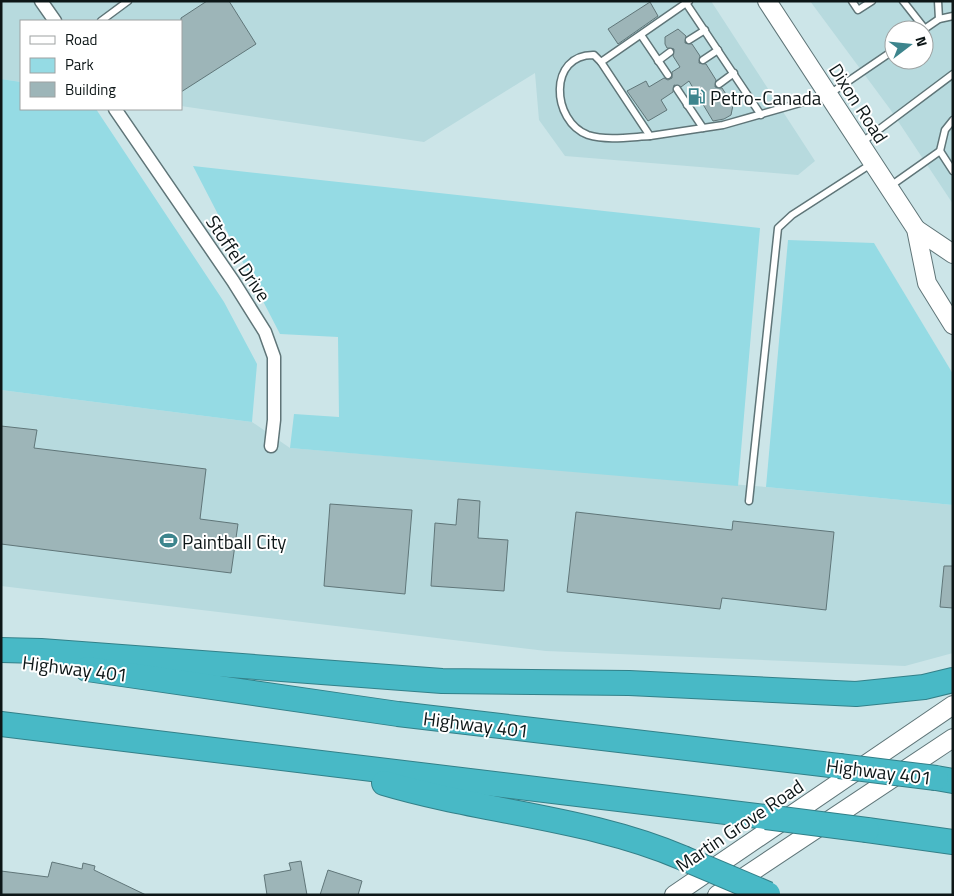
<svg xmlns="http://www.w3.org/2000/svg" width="954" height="896" font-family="'Titillium Web',sans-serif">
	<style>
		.built { fill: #b7dade; fill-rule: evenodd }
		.green { fill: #95dbe4 }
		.building { fill: #9db5b8; stroke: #607679 }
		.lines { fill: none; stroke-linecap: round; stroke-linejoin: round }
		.service-casing { stroke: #5f7578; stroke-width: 9 }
		.minor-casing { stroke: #5f7578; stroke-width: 15 }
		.secondary-casing { stroke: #5f7578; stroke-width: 20 }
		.motorway-casing { stroke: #338089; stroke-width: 26 }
		.service { stroke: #fff; stroke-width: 6 }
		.minor { stroke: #fff; stroke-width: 12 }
		.secondary { stroke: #fff; stroke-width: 18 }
		.motorway { stroke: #48b9c6; stroke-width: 24 }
		.motorway-bridge-casing { stroke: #338089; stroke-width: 26; stroke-linecap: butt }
		.motorway-bridge { stroke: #48b9c6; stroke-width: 24 }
		.labels { text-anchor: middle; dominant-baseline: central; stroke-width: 4; stroke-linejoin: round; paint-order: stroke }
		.poi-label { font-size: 19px; fill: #0d1617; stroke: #fff; text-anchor: start }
		.street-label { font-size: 19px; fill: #0d1617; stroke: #fff }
	</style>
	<rect width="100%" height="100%" fill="#cce5e8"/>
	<g class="built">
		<polygon points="1,1 711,1 815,161 798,175 565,156 539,120 535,73 424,142 181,106 181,21 21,21 21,82 1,79"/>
		<path d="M810 1H953V204L890 109ZM894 30H924V60H894Z"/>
		<polygon points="1,390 252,422 290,448 766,487 953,505 953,653 905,666 546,651 1,586"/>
	</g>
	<g class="green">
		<polygon points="1,79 21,82 21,109 96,109 224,302 257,364 252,422 1,390"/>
		<polygon points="193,166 760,228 738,486 290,448 294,414 339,417 338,337 280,334"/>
		<polygon points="788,240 874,243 953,374 953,505 766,487"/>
	</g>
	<g class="building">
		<polygon points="207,1 229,1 256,44 181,92 181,18"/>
		<polygon points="650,2 658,16 618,44 608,29"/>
		<polygon points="678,29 686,36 685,43 692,44 700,56 699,63 706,64 716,80 715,87 722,88 733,105 731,115 724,119 713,121 701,101 703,95 696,93 689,81 681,87 674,85 673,92 661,100 667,110 648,121 627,91 646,81 649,87 664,78 668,80 672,78 672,72 680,67 673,56 674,49 667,48 665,44 665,37"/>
		<polygon points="1,426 37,430 34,448 206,469 200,519 238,524 231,573 1,544"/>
		<polygon points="458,499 480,501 478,538 508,540 504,591 431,586 435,523 456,525"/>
		<polygon points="330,504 412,510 405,594 324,586"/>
		<polygon points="576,512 732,530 733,521 834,532 826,610 722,598 720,609 567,592"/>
		<polygon points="944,566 953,566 953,608 940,607"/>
		<polygon points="301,861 307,895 267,895 264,875 291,870 289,863"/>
		<polygon points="52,862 82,869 83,863 95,866 94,870 146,895 1,895 1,871 48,877"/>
		<polygon points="328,870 362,881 358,895 320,895"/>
	</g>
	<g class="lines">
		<defs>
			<g id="service">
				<polyline points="689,1 601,62 650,136 723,125 828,95 894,50"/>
				<polyline points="852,1 858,10 872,1"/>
				<polyline points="903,1 925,29"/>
				<polyline points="938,1 939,19"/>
				<polyline points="686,3 761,115"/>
				<polyline points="101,21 128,1"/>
				<polyline points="923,30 939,19 953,16"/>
				<polyline points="641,35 668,75"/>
				<polyline points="689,40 705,30"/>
				<polyline points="703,60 718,50"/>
				<polyline points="658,61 670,52"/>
				<path d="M601 62 594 55C548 54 551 121 588 135 607 141 631 137 650 136"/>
				<polyline points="719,84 734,73"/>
				<polyline points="677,89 703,128"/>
				<polyline points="687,105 699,97"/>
				<polyline points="861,143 953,74"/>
				<polyline points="940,151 953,171"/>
				<polyline points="889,187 940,151 945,130 953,120"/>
				<polyline points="749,501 778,228 792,215 871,164"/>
			</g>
			<g id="minor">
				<polyline points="41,1 55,21"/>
				<polyline points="115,109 233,281 265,332 274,357 274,420 271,446"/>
			</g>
			<g id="secondary">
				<polyline points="767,1 916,229 927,283 953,325"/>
				<polyline points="916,229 953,254"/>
				<polyline points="674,895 953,705"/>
				<polyline points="717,895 953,738"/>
			</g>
			<g id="motorway">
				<polyline points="1,650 41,651 442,681 629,683 856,694 924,687 953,680"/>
				<polyline points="87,669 398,714 839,766"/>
				<polyline points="1,724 766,817"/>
				<polyline points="936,778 953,781"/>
				<path d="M384 783C481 812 591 818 683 858"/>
				<polyline points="867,830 953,842"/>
			</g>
		</defs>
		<use href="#service" class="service-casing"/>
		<use href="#minor" class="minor-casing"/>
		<use href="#secondary" class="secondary-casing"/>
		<use href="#motorway" class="motorway-casing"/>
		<use href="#service" class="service"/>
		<use href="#minor" class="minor"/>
		<use href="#secondary" class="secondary"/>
		<use href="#motorway" class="motorway"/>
		<defs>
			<g id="motorway-bridge">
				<polyline points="839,766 936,778"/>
				<polyline points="766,817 867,830"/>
				<polyline points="683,858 768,894"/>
			</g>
		</defs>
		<use href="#motorway-bridge" class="motorway-bridge-casing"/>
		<use href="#motorway-bridge" class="motorway-bridge"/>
	</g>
	<defs>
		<symbol id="fuel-bare" viewBox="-9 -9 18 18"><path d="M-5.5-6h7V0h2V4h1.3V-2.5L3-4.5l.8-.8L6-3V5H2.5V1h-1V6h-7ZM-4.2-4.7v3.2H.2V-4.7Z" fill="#3d858d" stroke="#fff" stroke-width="2.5" paint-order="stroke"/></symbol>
		<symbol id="stadium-bare" viewBox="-9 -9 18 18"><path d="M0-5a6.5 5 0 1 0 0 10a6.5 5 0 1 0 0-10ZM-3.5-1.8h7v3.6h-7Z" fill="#3d858d" stroke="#fff" stroke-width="2.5" paint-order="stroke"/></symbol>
	</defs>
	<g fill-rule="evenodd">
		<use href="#fuel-bare" x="684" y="84" width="25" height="25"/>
		<use href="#stadium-bare" x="156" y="528" width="25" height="25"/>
	</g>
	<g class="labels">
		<g class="poi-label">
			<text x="710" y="97">Petro-Canada</text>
			<text x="182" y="541">Paintball City</text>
		</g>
		<g class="street-label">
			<text transform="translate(859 103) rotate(57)">Dixon Road</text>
			<text transform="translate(239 258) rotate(56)">Stoffel Drive</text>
			<text transform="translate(75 668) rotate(7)">Highway 401</text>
			<text transform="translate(476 724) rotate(7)">Highway 401</text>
			<text transform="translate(879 771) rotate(7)">Highway 401</text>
			<text transform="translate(739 825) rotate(-34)">Martin Grove Road</text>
		</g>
	</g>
	<rect width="954" height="896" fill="none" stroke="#0d1617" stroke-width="5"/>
	<rect x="20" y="20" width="162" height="90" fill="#ffffff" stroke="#9ea2a2"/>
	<rect x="30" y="36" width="25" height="8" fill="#ffffff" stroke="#9ea2a2"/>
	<text x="65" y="45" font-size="15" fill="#0d1617">Road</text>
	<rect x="30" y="58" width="25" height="15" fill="#95dbe4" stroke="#9ea2a2"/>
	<text x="65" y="70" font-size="15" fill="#0d1617">Park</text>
	<rect x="30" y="82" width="25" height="15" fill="#9db5b8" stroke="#9ea2a2"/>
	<text x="65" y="95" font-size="15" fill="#0d1617">Building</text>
	<g transform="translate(909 45) rotate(74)"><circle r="24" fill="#ffffff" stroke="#9ea2a2"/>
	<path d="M0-4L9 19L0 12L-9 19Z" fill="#3d858d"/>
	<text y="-8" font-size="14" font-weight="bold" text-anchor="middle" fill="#0d1617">N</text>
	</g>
</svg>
